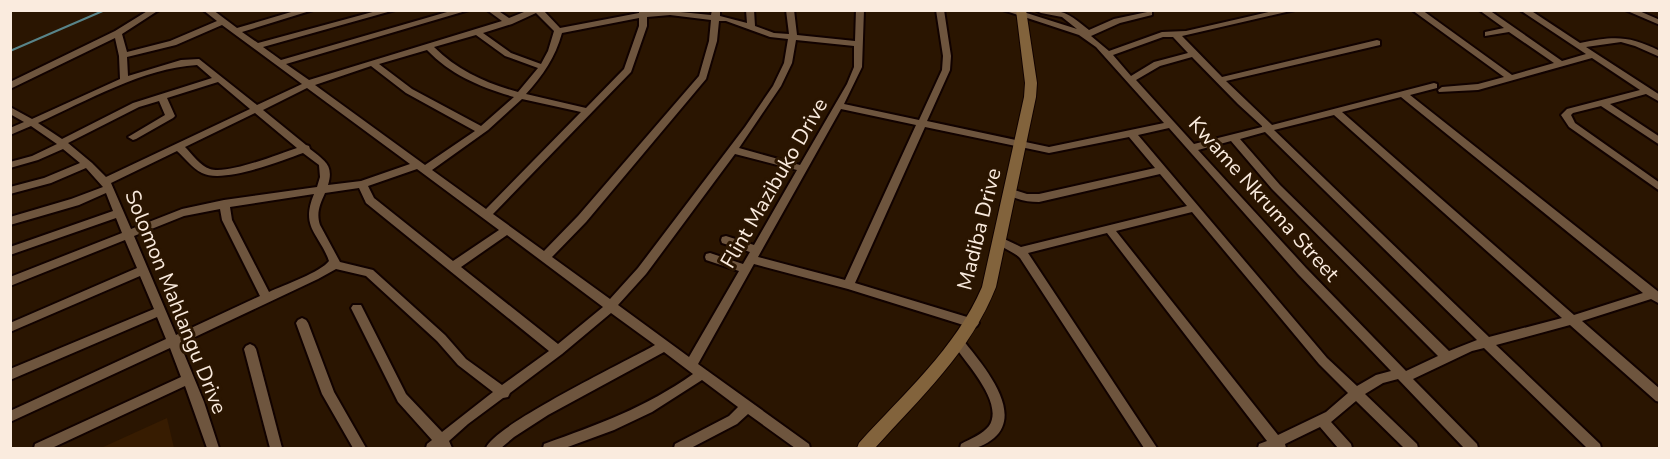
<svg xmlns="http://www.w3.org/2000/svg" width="1670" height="459" font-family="'Nunito Sans',sans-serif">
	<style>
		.built { fill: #371c01 }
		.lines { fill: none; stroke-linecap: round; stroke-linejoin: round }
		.stream { stroke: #588489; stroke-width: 2 }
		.street-casing { stroke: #110200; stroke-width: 4 }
		.secondary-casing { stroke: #110200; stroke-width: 2 }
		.street { fill: #6e553e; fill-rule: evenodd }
		.secondary { fill: #82633c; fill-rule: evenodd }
		.labels { text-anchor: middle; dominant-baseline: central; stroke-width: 6; stroke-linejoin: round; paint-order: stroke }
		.street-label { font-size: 21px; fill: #faebde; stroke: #2a1501 }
	</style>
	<rect width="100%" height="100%" fill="#2a1501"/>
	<polygon class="built" points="167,418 174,448 101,448"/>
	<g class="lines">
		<polyline class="stream" points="10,51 105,10"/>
		<defs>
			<g id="street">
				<path d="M149 10H159L122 34 127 52 170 41 217 21 203 10H213L237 28 298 10H313L242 32 258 43 380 10H395L263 47 281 60 454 10H469L286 64 309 80 502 21 487 10H497L509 18 529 10H543L560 28 639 13V10H647V12L670 11 711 15 712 10H720V16L747 23 746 10H754L755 26 774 33 789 34 786 10H794L797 35 855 41 856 10H864L862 67 844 104 919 120 942 70 943 56 936 10H944L951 56 950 70 927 121 1049 147 1164 123 1096 47 1079 35 1003 10H1017L1077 29 1062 17 1041 13 1037 11C1063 8 1070 15 1089 30L1114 19 1152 11V15L1120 23 1091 36 1109 51 1162 32 1186 31 1278 10H1295L1182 36 1222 77 1377 40 1380 41V45L1226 81 1272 125 1434 83 1437 84V88L1410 95 1660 293V304L1651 299 1582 321 1660 389V402L1656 401 1570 325 1496 345 1600 444 1601 448H1587L1484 348 1472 351 1413 379 1477 444 1478 448H1464L1398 379 1383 383 1365 394 1417 444 1418 448H1404L1356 401 1331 422 1351 444 1352 448H1338L1320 427 1285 444 1286 448H1258L1259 444 1267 441 1107 233 1028 253 1157 448H1144L1020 258C1013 251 1001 248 995 241L1000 237 1021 247 1187 206 1160 174 1039 202C1027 202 1015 200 1006 192L1011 189 1027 194H1039L1155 168 1129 137 1049 153 925 127 855 283 977 320 979 323 977 326 973 328 848 289 754 264 698 364 809 444 810 448H795L748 414 737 424 691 448H674L675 444 729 416 738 407 702 380 652 412 614 430 565 448H543L544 444C599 424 645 408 693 374L664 352 548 415 514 437 501 448H486C494 425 627 361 655 345L611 313 562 354 510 393 508 397 503 398 468 424 449 441 452 448H426L427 444 432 440 398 402 351 308 353 305H361L406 394 442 432 493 392 458 365 437 341 366 276 336 269 318 279 180 344 204 402 219 448H207L185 386 52 448H34L35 444 181 377 170 348 10 422V411L166 339 157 317 10 380V369L154 309 140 276 10 332V323L137 268 125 240 10 286V277L122 233 116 218 10 255V247L113 211 106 193 79 205 10 225V217L71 199 103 187 86 168 51 183 10 194V187L44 178 80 163 63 149 38 160 10 168V162L32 156 57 144 31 126 10 135V128L24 122 10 114V107L32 119 120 79 119 56 115 38 10 89V82L115 31ZM536 13 554 31 548 51 541 64 511 53 483 33 512 24ZM670 15 711 20 709 41 699 76 578 216 544 251 493 214 631 72 647 26V17ZM639 18V26L624 69 586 108 526 94C543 75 555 58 562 33ZM719 21H726L770 37 788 39 784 63 773 86 745 127 638 268 610 299 552 257 586 222 706 79 717 41ZM222 25 302 84 257 105 199 59 181 60 128 76 127 57 176 45ZM476 35 505 56 538 68 518 92C486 83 458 71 434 47ZM1163 37H1173L1188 53 1154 62 1131 76 1113 55ZM796 40 854 46V67L847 84 800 165 739 148 781 86 792 63ZM427 50C451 75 480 87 514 97L481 126 412 89 379 64ZM1192 57 1238 104 1262 126V127L1194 144 1136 80 1160 66ZM197 65 212 78 133 103 62 139 38 123C86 101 144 68 197 65ZM371 66 406 93 475 131 425 165 315 85ZM218 82 250 109 106 177 92 163 68 143 139 107 159 101 165 115 128 137 133 140 136 139 173 118 175 116 167 98ZM307 88 410 164 361 181 328 185C334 165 325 161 310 149L309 146 306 145 263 110ZM1401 97 1643 293 1574 315 1342 112ZM522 99 581 112 486 209 432 170 488 130ZM841 109 916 125 845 280 758 257ZM255 113 297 148C279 154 227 175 210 169 200 166 192 154 185 147ZM1334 115 1562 318 1489 337 1274 130ZM1169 128 1298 274 1391 371 1376 375 1357 386 1327 358 1138 135ZM1265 132 1477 340 1449 351 1280 185 1240 139ZM1231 141 1272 189 1438 356 1406 371 1306 268 1198 150ZM177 151C185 158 192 168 202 173 223 184 281 161 303 153L319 165 320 177 317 187 224 200 182 209 131 229 111 183ZM735 154 797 170 754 245 726 236 722 237 721 240 722 243 750 252 743 264 710 253 706 254 705 257 706 260 739 271 689 357 618 305 646 274ZM417 169 499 230 453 261 374 198 368 186ZM359 188 366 203 549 351 502 385 466 359 445 335 373 270 340 262 320 225C316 213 320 204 325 193ZM314 194C300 228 319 233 329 261 321 272 284 285 269 292L232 220 230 207ZM220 209 222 220 260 296 176 335 134 236 184 216ZM1192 212 1319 364 1348 393 1326 412 1278 435 1116 231ZM507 235 603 307 558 344 461 267Z"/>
				<path d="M1412 10H1422L1512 75 1554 63 1509 32 1485 36V32L1504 28 1479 10H1489L1562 61 1586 54 1520 10H1530L1580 43C1613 36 1629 35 1660 51V57L1635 46 1621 42 1586 47 1660 95V102L1646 94 1610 104 1660 137V145L1601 106 1573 113 1571 115 1575 123 1660 183V191L1569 127 1561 115 1567 109 1640 90 1592 58 1478 90 1439 92 1438 90 1442 87 1478 84 1504 77Z"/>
				<polygon points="1625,10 1637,10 1660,20 1660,25"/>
				<polygon points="302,318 306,320 308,323 334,392 366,448 353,448 322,394 296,323 298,320"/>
				<path d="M959 338 963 340C980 362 1025 411 994 438 983 447 973 450 960 448L961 444C970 439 983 434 989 426 1005 402 964 362 953 343L955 340Z"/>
				<polygon points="250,344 254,346 256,349 282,448 270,448 244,349 246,346"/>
			</g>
			<path id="secondary" d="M1016 10H1026L1037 83 1036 97 996 287C971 351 920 398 875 448H857L859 443C903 394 956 348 982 287L1024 97 1025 83Z"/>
		</defs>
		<use href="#street" class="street-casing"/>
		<use href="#secondary" class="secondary-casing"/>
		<use href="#street" class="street"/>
		<use href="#secondary" class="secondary"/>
	</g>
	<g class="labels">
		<g class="street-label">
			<text transform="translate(774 183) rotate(-60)">Flint Mazibuko Drive</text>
			<text transform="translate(1264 199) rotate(48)">Kwame Nkruma Street</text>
			<text transform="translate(979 229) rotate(-76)">Madiba Drive</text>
			<text transform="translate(176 302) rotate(68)">Solomon Mahlangu Drive</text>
		</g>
	</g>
	<rect width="1670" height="459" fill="none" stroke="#faebde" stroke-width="24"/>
</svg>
